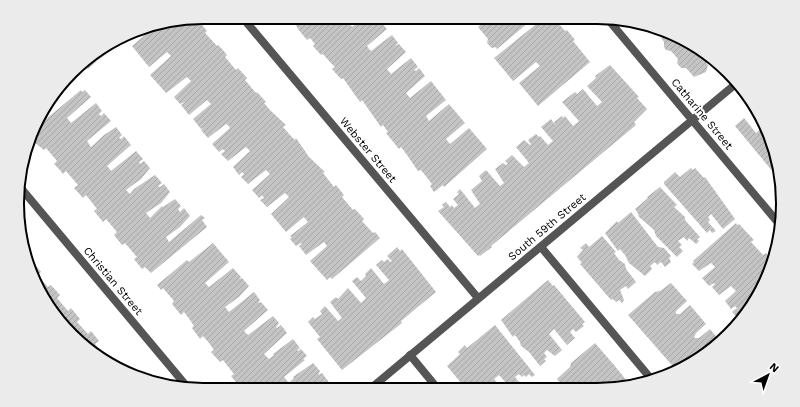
<svg xmlns="http://www.w3.org/2000/svg" width="800" height="407" font-family="'Work Sans',sans-serif">
	<style>
		.building { fill: url(#building-hatch) }
		.lines { fill: none; stroke-linecap: round; stroke-linejoin: round }
		.minor { stroke: #555; stroke-width: 8 }
		.labels { text-anchor: middle; dominant-baseline: central; stroke-width: 4; stroke-linejoin: round; paint-order: stroke }
		.street-label { font-size: 11px; fill: #000; stroke: #fff }
		.rim { fill: none; stroke: #000; stroke-width: 2 }
	</style>
	<defs>
		<pattern id="building-hatch" width="6" height="6" patternUnits="userSpaceOnUse"><rect width="6" height="6" fill="#c4c4c4"/><path d="M-1 1l2-2M0 6l6-6M5 7l2-2" fill="none" stroke="#a7a7a7"/></pattern>
	</defs>
	<rect width="100%" height="100%" fill="#fff"/>
	<g class="building">
		<polygon points="292,17 354,17 348,22 352,27 363,17 377,17 378,19 375,22 377,24 380,21 387,29 367,46 369,49 371,51 392,35 398,43 395,46 399,44 406,52 387,69 391,74 411,58 418,67 414,70 416,71 419,68 425,76 406,93 410,98 431,81 446,100 426,116 429,121 449,104 465,123 446,139 450,144 469,128 487,149 444,187 443,185 434,192 430,186 432,184 421,170 418,171 407,155 401,147 399,149 386,133 388,132 383,125 381,127 362,100 360,102 343,78 341,79 332,69 335,67 329,61 323,54 321,55 313,46 315,44 310,38 307,40 298,29"/>
		<polygon points="489,17 535,17 497,49 495,47 492,48 487,43 488,39 478,27"/>
		<polygon points="545,17 553,17 565,31 567,30 575,40 573,41 590,62 538,106 519,83 540,66 536,62 513,81 494,58"/>
		<polygon points="193,19 197,23 199,21 207,31 205,33 217,46 218,45 223,50 227,55 225,57 236,70 238,68 247,78 245,80 256,93 257,92 266,102 264,103 270,110 286,125 283,127 289,134 295,140 296,138 309,157 325,172 323,173 334,187 336,185 344,195 342,197 353,210 355,209 364,219 362,221 373,233 375,232 380,238 332,279 330,277 327,280 310,261 327,246 324,242 306,255 299,246 302,244 301,243 296,246 290,239 292,237 290,236 308,222 304,217 286,232 271,214 289,197 285,193 267,207 260,200 264,198 262,195 259,198 252,190 270,174 266,170 248,184 241,177 244,174 242,172 239,175 233,167 250,151 246,147 228,161 221,154 225,151 223,149 219,152 212,144 230,128 229,126 226,124 208,138 201,130 204,127 201,129 193,119 211,104 207,100 189,115 181,105 185,102 180,104 174,97 191,81 187,77 166,93 150,75 171,56 167,52 149,67 132,46 157,25"/>
		<polygon points="656,30 679,36 709,60 706,63 708,65 706,72 694,77 686,68 681,68 677,63 678,59 671,51 666,50 664,47 664,42"/>
		<polygon points="122,38 109,50 106,47 112,44"/>
		<polygon points="105,47 109,52 98,60 93,54"/>
		<polygon points="92,55 97,61 88,69 83,63"/>
		<polygon points="610,65 639,97 637,98 647,109 634,122 636,125 491,246 492,247 480,256 479,255 478,256 438,211 444,207 442,205 446,202 450,207 452,205 454,208 458,205 453,199 459,194 457,192 460,189 475,208 480,204 471,190 482,181 479,176 486,170 500,186 504,183 495,169 503,163 506,165 508,164 505,161 512,155 524,167 529,163 516,147 524,140 530,145 531,144 528,140 536,134 539,137 540,136 548,145 553,141 541,127 551,119 555,125 554,122 562,116 563,118 565,116 573,126 579,121 562,102 575,92 577,94 583,89 597,106 602,102 587,86 596,78 595,76"/>
		<polygon points="81,90 82,92 85,90 91,97 67,118 71,123 96,103 102,111 99,114 101,116 104,113 111,121 87,141 91,147 104,135 116,127 122,135 119,138 121,139 124,136 131,145 107,166 109,168 111,171 136,151 143,159 139,162 140,164 144,161 150,168 141,179 126,190 130,194 134,189 155,175 162,183 158,186 160,187 164,184 170,192 161,203 146,213 150,218 162,206 163,207 175,199 181,206 178,209 180,212 184,208 190,216 180,227 166,237 169,242 201,215 205,218 202,220 207,227 151,273 145,267 142,269 134,259 137,257 125,243 122,245 114,235 117,232 106,219 103,222 94,211 97,209 86,195 83,198 74,188 78,185 66,171 63,174 59,169 54,164 57,161 46,148 44,150 34,142 35,140 33,137 39,123 40,124"/>
		<polygon points="744,118 756,133 763,127 773,143 778,178 735,126"/>
		<polygon points="691,168 693,170 695,168 704,178 705,177 735,219 723,229 711,214 708,217 710,220 708,222 716,231 712,233 710,230 707,233 664,184 664,182 675,172 680,177"/>
		<polygon points="660,187 677,205 674,207 685,217 685,220 700,237 697,239 699,241 696,244 689,238 687,241 684,237 678,241 682,245 679,247 683,251 677,257 656,236 654,230 638,216 639,215 635,209 648,198 647,197"/>
		<polygon points="631,212 658,247 664,248 671,256 669,258 671,262 665,267 661,262 657,265 655,262 650,266 652,269 645,276 629,263 625,255 620,249 618,251 605,233 617,221 618,223"/>
		<polygon points="736,223 737,225 739,224 754,240 751,242 763,255 766,253 771,259 764,286 738,318 732,312 737,308 735,306 731,309 725,301 736,291 731,286 719,295 712,287 715,284 714,283 709,286 702,278 715,267 711,263 699,271 692,264 694,262 693,261"/>
		<polygon points="602,236 616,252 614,253 619,260 625,264 626,269 636,282 628,289 626,286 620,290 624,300 622,303 619,300 616,302 613,299 611,300 580,264 582,263 577,257 583,250 580,248 586,243 589,247"/>
		<polygon points="213,243 229,262 205,283 209,287 233,268 241,277 239,279 242,278 249,286 239,297 225,307 229,312 254,292 260,300 258,303 261,302 268,310 244,331 248,335 273,316 279,323 276,327 277,328 281,325 287,333 264,354 269,359 274,355 273,354 293,339 300,348 297,350 298,351 301,349 307,356 303,359 305,360 284,377 289,383 294,378 293,377 313,363 320,371 318,375 322,373 331,385 328,389 248,389 243,383 239,386 231,376 234,374 223,360 220,362 211,352 214,350 209,343 203,336 200,339 192,328 194,326 190,320 184,312 181,315 172,304 174,301 163,288 161,290 157,285 187,260 189,262"/>
		<polygon points="397,247 400,251 402,249 436,292 401,321 402,323 342,370 317,339 320,337 308,322 313,317 315,319 322,314 320,311 325,306 338,321 342,318 330,302 336,297 338,299 348,288 361,303 366,298 352,281 357,277 361,281 366,276 365,274 371,268 384,284 389,280 376,265 382,260 384,262 388,259 390,262 392,261 387,256"/>
		<polygon points="32,261 41,272 37,275 48,287 51,285 60,295 57,298 68,311 71,308 80,319 77,322 88,334 91,331 99,341 95,344 107,359 111,356 119,366 117,368 71,335 36,286 29,263"/>
		<polygon points="548,280 553,286 554,285 585,322 582,324 584,326 576,332 573,329 570,332 575,338 567,345 554,329 549,334 562,350 555,356 547,350 544,353 547,357 544,359 546,361 540,366 529,352 521,346 520,342 515,335 513,337 501,320"/>
		<polygon points="671,283 687,301 676,311 676,314 680,314 690,305 706,324 696,333 694,338 699,338 710,329 719,340 710,352 677,371 628,315 655,292 660,291"/>
		<polygon points="495,325 535,375 532,377 529,374 526,377 524,375 522,377 519,374 515,377 522,386 518,389 508,389 505,385 507,384 499,375 494,379 502,389 466,389 447,366 460,354 458,352 465,345 467,348"/>
		<polygon points="595,343 614,365 631,386 621,388 589,388 589,385 583,388 565,389 568,386 566,384 563,387 557,379 570,367 571,363"/>
	</g>
	<g class="lines">
		<g class="minor">
			<polyline points="242,17 478,298"/>
			<polyline points="606,17 780,225"/>
			<polyline points="20,187 189,389"/>
			<polyline points="541,247 652,380"/>
			<polyline points="410,355 438,389"/>
			<polyline points="370,389 738,82"/>
		</g>
	</g>
	<g class="labels">
		<g class="street-label">
			<text transform="translate(702 114) rotate(50)">Catharine Street</text>
			<text transform="translate(368 150) rotate(50)">Webster Street</text>
			<text transform="translate(547 227) rotate(-40)">South 59th Street</text>
			<text transform="translate(113 281) rotate(50)">Christian Street</text>
		</g>
	</g>
	<path d="M0 0H800V407H0ZM203 24H597A179 179 0 0 1 776 203V204A179 179 0 0 1 597 383H203A179 179 0 0 1 24 204V203A179 179 0 0 1 203 24Z" fill="#ebebeb" fill-rule="evenodd"/>
	<path class="rim" d="M203 24H597A179 179 0 0 1 776 203V204A179 179 0 0 1 597 383H203A179 179 0 0 1 24 204V203A179 179 0 0 1 203 24Z"/>
	<g transform="translate(768 375) rotate(41)" stroke="#ffffff" stroke-width="3" paint-order="stroke">
	<path d="M0-3L7 15L0 10L-7 15Z" fill="#000000"/>
	<text y="-6" font-size="11" font-weight="bold" text-anchor="middle" fill="#000000">N</text>
	</g>
</svg>
